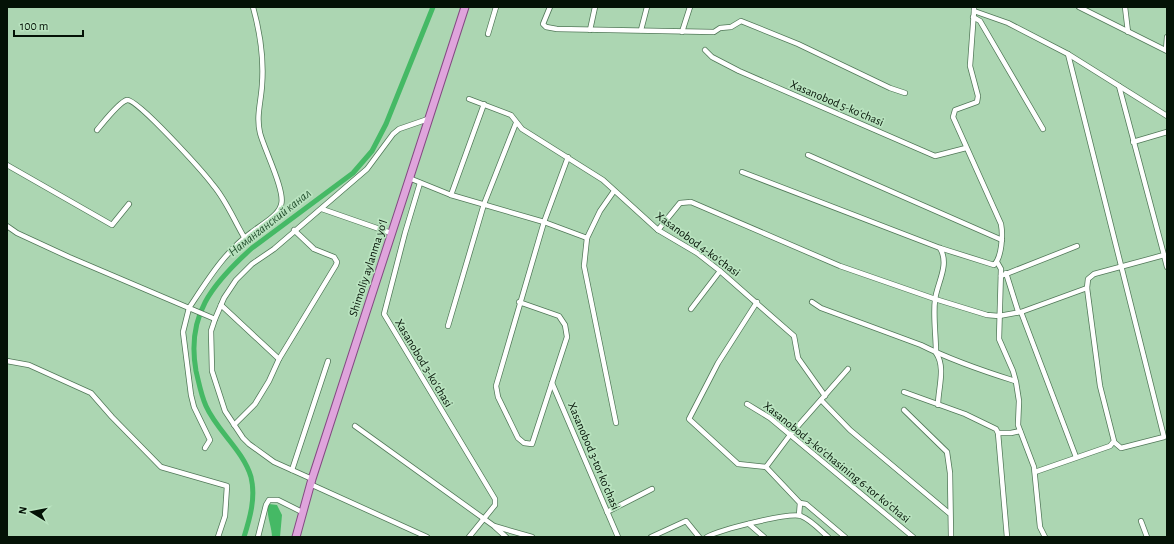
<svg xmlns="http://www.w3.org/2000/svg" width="1174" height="544" font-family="'Alegreya Sans',sans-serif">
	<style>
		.water { fill: #45b965 }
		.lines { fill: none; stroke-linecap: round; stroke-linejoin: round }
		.canal { stroke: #45b965; stroke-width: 5 }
		.street-casing { stroke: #517858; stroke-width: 6 }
		.primary-casing { stroke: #844a82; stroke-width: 9 }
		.street { stroke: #fff; stroke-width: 4.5 }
		.primary { stroke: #dfa4dc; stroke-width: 7 }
		.labels { text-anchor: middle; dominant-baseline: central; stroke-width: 3.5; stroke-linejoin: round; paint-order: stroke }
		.street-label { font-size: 12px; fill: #041206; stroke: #b9e3bf }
		.water-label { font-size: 13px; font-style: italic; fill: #1f4c2a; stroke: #b9e3bf }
	</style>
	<rect width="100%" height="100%" fill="#acd6b2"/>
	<path class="water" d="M269 504 277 505 282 515 280 537H272C272 526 265 513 269 504Z"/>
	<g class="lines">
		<path class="canal" d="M244 537C250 518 256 497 251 477 243 450 217 431 206 406 201 395 199 383 196 371 186 315 212 284 252 248L353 173 372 151 386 124 433 7"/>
		<defs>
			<g id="street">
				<polyline points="550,7 543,24 546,27 557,29 714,32 720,28 731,27 741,21 798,44 890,88 905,93"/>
				<polyline points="974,7 974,11 1008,23 1068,54 1167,116"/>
				<polyline points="1079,7 1167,51"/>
				<polyline points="1125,7 1128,32"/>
				<polyline points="973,17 980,21 1043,129"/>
				<polyline points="590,30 595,7"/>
				<polyline points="641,30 647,7"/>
				<polyline points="682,32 690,7"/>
				<polyline points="488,34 496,7"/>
				<polyline points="705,50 712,57 739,71 935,156 966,148"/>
				<polyline points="1166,50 1167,37"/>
				<polyline points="1068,54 1164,437 1121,448 1114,442"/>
				<polyline points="469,99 511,115 522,129 603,180 658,230 697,253 720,271 794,336 798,358 825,396"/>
				<path d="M97 130C103 123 119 102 127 100 137 98 204 173 213 185 226 200 234 220 244 237"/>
				<polyline points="1133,142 1167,132"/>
				<polyline points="808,155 1002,240"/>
				<polyline points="7,165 112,225 129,204"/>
				<path d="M742 172 940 248 994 265C1002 257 1003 235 1001 224L953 117 955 110 977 102 978 96 970 66 974 11"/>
				<polyline points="409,178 451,195 484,104"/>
				<polyline points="420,183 405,233 384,314 495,499 495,505 469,537"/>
				<polyline points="451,195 544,222 587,238 600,211 614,191"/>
				<polyline points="322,209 391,233"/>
				<path d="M7 226 17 233 69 257 189 308C207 281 225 251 252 232 261 225 278 216 281 205 286 192 264 149 260 133 256 116 261 102 262 85 264 59 260 32 253 7"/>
				<polyline points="658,230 680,203 691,202 840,266 935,299 987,315 999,316 1021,312"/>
				<polyline points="587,238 584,266 616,423"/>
				<polyline points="1164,255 1167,267"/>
				<polyline points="997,262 1001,269 999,339 1013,371 1016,382 1019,401 1018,425 1034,467 1040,527 1045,537"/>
				<polyline points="1006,273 1018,311"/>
				<polyline points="1001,276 1077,246"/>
				<polyline points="519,302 559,316 565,325 567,337 532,444 524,443 518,438 498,397 496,386 544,222 568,157"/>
				<polyline points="757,302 718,363 689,419 738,464 766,467 800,503 799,515"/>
				<path d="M812 302 821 308 921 345C951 360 983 371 1015 381"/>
				<polyline points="221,305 279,359"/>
				<polyline points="691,309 720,271"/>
				<polyline points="448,326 484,204 516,123"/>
				<polyline points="7,361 29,365 91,393 112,417 161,467 227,486 225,516 218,537"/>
				<polyline points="552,383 618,537"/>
				<polyline points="904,392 965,414 996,429 998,433 1007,537"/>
				<polyline points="821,400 850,430 949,513"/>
				<polyline points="747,404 770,418 913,537"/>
				<path d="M938 405C938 389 946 367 936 353 936 336 933 316 935 300 937 283 950 265 940 248"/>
				<polyline points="904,410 947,452 950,473 951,537"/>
				<polyline points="234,425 255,404 269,381 279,359 336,265 337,262 334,257 314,249 294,230"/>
				<polyline points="355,426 494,526 532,537"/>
				<polyline points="998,433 1011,433 1020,431"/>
				<polyline points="205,448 210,440 194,407 191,395 183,332 189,308 215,319"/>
				<polyline points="1076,457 1021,312 1087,288 1088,279 1094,274 1164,255 1119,86"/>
				<polyline points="766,467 790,435 848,369"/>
				<polyline points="292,470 328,361"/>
				<polyline points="1035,472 1110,446 1114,441 1100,386 1087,288"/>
				<polyline points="312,479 274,462 249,444 243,438 225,411 212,371 211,331 215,319 224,298 236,280 252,264 274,249 367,169 393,134 399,129 428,119"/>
				<polyline points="310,484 427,537"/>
				<polyline points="800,503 806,504 845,537"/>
				<polyline points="607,512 652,489"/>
				<polyline points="1141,521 1147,537"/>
				<polyline points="749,524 764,537"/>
				<polyline points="495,527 506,537"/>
				<polyline points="258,537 266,505 269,500 278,500 302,512"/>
				<polyline points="651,537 686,521 699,537"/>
				<path d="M707 537C719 530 789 512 801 516 811 520 820 530 828 537"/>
			</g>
			<polyline id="primary" points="296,537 312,479 465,7"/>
		</defs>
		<use href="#street" class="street-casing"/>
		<use href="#primary" class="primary-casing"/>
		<use href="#street" class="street"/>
		<use href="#primary" class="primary"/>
	</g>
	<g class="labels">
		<g class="street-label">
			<text transform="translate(837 103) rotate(23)">Xasanobod 5-koʻchasi</text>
			<text transform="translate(698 244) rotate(36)">Xasanobod 4-koʻchasi</text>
			<text transform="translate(368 268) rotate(-72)">Shimoliy aylanma yoʻl</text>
			<text transform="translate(424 363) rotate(59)">Xasanobod 3-koʻchasi</text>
			<text transform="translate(594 456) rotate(67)">Xasanobod 3-tor koʻchasi</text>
			<text transform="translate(837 462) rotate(39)">Xasanobod 3-koʻchasining 6-tor koʻchasi</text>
		</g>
		<g class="water-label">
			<text transform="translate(270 223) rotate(-38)">Наманганский канал</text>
		</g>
	</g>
	<rect width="1174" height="544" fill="none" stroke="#041206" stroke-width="16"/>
	<g transform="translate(32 512) rotate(280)" stroke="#b9e3bf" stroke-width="3" paint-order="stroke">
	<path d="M0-3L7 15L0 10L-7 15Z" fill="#041206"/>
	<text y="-6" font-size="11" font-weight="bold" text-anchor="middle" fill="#041206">N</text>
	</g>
	<path d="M14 30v6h69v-6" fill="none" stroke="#041206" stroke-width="2"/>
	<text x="20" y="30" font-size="12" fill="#041206" stroke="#b9e3bf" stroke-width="3" paint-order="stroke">100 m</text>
</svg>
